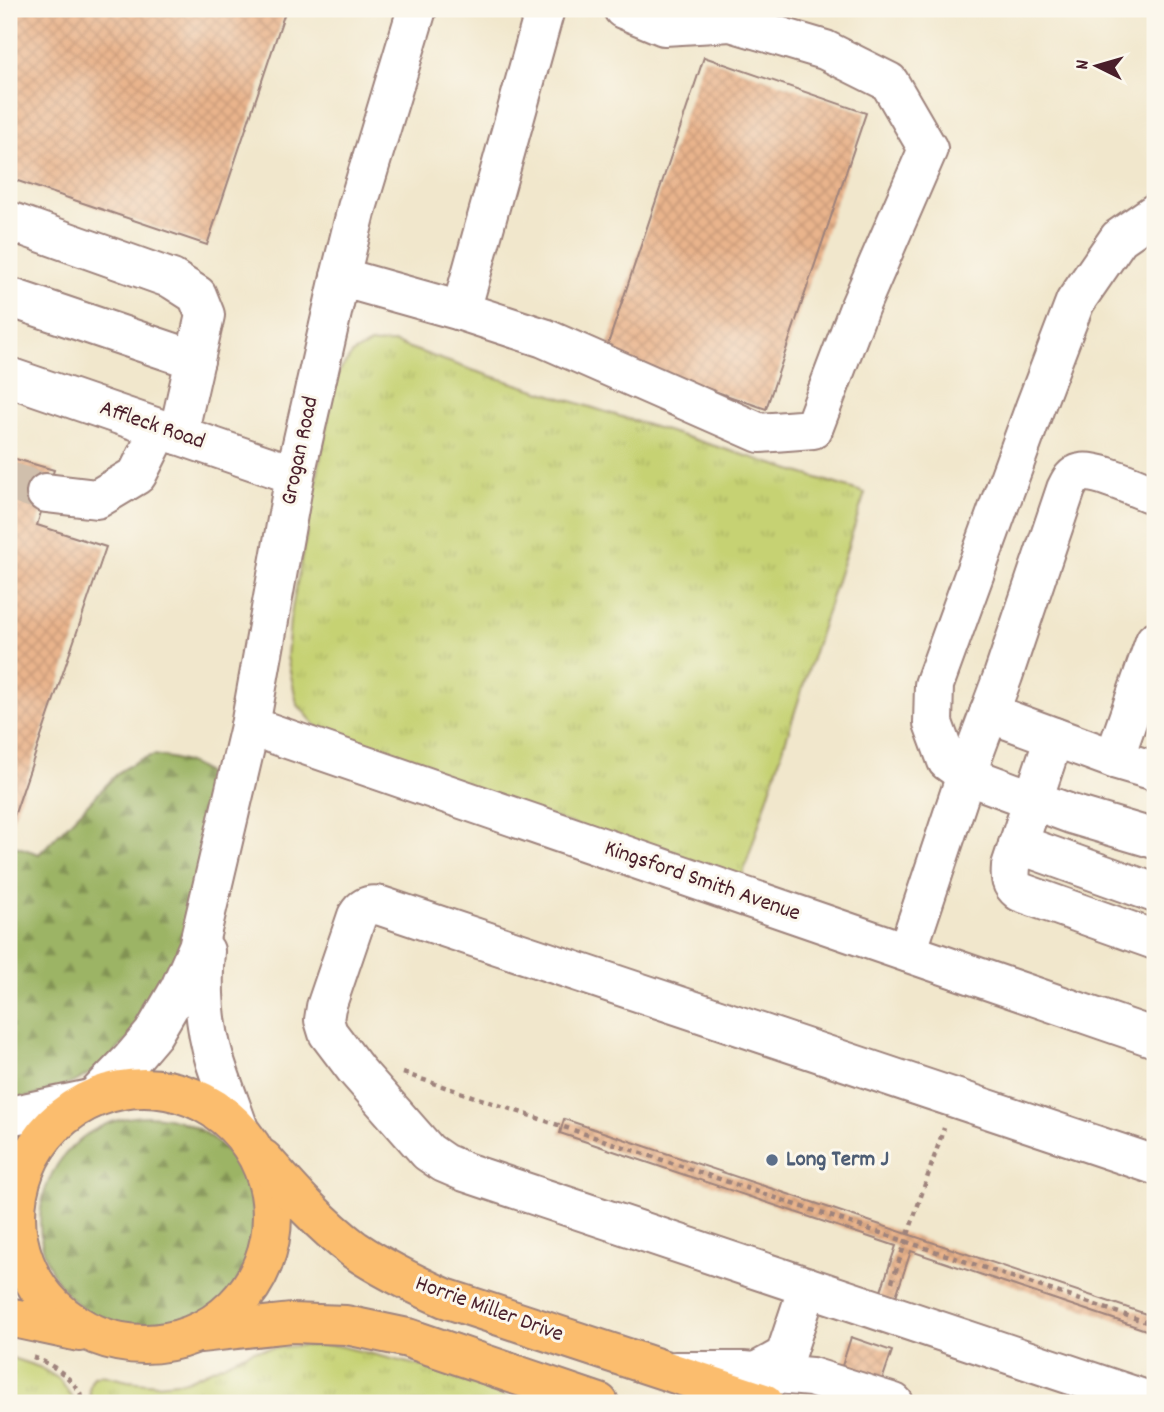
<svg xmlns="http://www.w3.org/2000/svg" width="1164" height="1412" font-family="Dekko,sans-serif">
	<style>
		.grass { fill: url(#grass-tufts); stroke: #88784f; stroke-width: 2 }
		.forest { fill: url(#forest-firs); stroke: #736a48; stroke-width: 2 }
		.building { fill: url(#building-cross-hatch) }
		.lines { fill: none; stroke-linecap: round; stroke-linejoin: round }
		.minor-tunnel { stroke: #d0bfac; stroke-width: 38; stroke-dasharray: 38 19; stroke-linecap: butt }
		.minor-casing { stroke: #9e837c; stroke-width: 42 }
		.major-casing { stroke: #9e837c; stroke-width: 42 }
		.path { stroke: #9e837c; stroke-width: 4.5; stroke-dasharray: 5 5; stroke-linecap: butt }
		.minor { stroke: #fff; stroke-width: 38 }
		.major { stroke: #fbbd6e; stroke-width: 38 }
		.service-dot { fill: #5c6f8a; stroke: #fbf7ec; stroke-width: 2.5 }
		.labels { text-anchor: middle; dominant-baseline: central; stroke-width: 6; stroke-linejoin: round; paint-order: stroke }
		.street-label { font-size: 23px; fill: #4a1f2b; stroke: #fbf7ec }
		.service-label { font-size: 23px; font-weight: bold; fill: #4e5e75; stroke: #fbf7ec; text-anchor: start }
	</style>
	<defs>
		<pattern id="grass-tufts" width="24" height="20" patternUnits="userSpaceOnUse" patternTransform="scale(1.75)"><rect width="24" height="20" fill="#c6d273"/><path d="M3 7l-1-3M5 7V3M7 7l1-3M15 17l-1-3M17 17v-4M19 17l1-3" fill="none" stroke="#acb464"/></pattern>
		<pattern id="forest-firs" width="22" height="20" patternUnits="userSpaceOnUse" patternTransform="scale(1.75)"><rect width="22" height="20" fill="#9cb465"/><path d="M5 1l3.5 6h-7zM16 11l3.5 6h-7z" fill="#819253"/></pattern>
		<pattern id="building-cross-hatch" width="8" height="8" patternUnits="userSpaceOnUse" patternTransform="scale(1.75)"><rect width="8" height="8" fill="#e9b48c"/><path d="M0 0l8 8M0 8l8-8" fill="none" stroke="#c99a79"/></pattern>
	</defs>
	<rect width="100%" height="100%" fill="#fbf7ec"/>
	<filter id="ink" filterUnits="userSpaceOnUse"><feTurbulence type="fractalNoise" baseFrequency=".0143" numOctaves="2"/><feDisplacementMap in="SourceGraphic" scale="14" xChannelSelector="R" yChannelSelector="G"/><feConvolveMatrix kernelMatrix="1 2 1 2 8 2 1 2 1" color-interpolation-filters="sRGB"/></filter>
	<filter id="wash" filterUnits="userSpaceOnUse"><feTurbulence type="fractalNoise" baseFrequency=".00686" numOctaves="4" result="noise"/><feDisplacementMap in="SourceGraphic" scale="28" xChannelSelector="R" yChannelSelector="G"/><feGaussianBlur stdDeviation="1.57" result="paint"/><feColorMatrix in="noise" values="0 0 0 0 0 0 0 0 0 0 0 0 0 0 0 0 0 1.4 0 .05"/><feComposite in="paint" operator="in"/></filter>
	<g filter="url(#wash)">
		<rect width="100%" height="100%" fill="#f1e7cc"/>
		<g class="grass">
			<polygon points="395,343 475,371 865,493 741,880 332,744 297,704 287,657 290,620 336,376 353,353 370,344"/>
			<path d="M335 1345 425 1367 523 1403H317L290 1394 265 1397 258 1403H93C89 1394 87 1385 94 1377L102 1375 128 1381 157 1384 186 1381 254 1350 295 1346Z"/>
			<polygon points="9,1357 39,1367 59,1379 76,1403 9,1403"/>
		</g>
		<g class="forest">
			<path d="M154 755C173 758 203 763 213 782 214 786 214 790 215 794L181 951 149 1017 102 1066 75 1082 42 1094 9 1100V844L39 854 119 772 139 760Z"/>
			<circle cx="147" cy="1223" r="107"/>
			<path d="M9 1135C20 1146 14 1165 9 1178Z"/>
		</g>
		<g id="blocks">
			<g class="building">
				<polygon points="9,9 286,9 207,245 9,178"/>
				<polygon points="704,57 866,113 766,409 605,353"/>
				<polygon points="9,457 54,470 37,525 106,547 12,822 9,821"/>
				<polygon points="564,1119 1155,1317 1155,1333 911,1251 894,1302 879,1297 896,1246 560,1133"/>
				<polygon points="851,1337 892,1351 877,1395 837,1382"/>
			</g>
		</g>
	</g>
	<g filter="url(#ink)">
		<use href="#blocks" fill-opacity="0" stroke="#9e837c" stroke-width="2"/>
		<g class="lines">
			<polyline class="minor-tunnel" points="9,481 46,493"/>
			<defs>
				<g id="minor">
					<polyline points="1155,213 1119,238 1075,302 1035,407 934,685 933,723 947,761 966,775 1071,814 1155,839"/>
					<polyline points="9,221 172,279 197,295 205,315 178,435"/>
					<polyline points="340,277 461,311 544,338 760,433 813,429 859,308 928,149 889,82 825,50 731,22 664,26 623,9"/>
					<polyline points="9,297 195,360"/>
					<polyline points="461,311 545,9"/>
					<polyline points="9,377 295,475"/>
					<polyline points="46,493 97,499 137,475 160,429"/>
					<polyline points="989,713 1114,759 1155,771"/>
					<polyline points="250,726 1155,1038"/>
					<path d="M1054 737 1011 866C1010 878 1010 884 1020 892L1155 940"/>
					<polyline points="1114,759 1155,641"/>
					<polyline points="1018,844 1155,893"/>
					<path d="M205 951C202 987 204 1025 215 1061 222 1083 231 1106 239 1129"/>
					<path d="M907 952 966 775 1003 676 1066 489C1069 483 1072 475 1081 473 1096 469 1139 489 1155 495"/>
					<polyline points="95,1097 130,1061 153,1034 180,988 198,947 250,726 295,475 340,277 357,208 417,9"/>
					<polyline points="9,1116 90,1099"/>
					<path d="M1155 1165 381 906C370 904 363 906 357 916L326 1007 324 1020 328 1033 356 1070 428 1152 444 1163 465 1172 1155 1403"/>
					<polyline points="675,1371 743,1371 811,1377 894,1403"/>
					<polyline points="756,1372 785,1356 808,1287"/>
				</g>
				<g id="major">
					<circle cx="144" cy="1216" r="128"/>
					<path d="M263 1159C291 1191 320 1224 355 1250 383 1269 414 1284 445 1298L764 1403"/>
					<polyline points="9,1317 79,1332"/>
					<polyline points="201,1333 291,1323 346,1325 408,1338 599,1403"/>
				</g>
			</defs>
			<use href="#minor" class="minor-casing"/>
			<use href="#major" class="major-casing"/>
			<g class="path">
				<polyline points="403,1073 1155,1325"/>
				<polyline points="892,1282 944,1128"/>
				<path d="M33 1357C56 1366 76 1380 85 1403"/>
			</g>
			<use href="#minor" class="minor"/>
			<use href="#major" class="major"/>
		</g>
	</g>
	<circle class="service-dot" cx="772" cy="1160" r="7"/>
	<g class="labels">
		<g class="street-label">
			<text transform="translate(152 426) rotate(19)">Affleck Road</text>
			<text transform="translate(301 451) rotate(-78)">Grogan Road</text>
			<text transform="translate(702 882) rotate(19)">Kingsford Smith Avenue</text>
			<text transform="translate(489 1310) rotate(20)">Horrie Miller Drive</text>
		</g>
		<g class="service-label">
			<text x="786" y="1160">Long Term J</text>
		</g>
	</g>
	<rect width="1164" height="1412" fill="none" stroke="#fbf7ec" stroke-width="35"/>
	<g transform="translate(1097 66) rotate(275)" stroke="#fbf7ec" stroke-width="5" paint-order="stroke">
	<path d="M0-5L12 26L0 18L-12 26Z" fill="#4a1f2b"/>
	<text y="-10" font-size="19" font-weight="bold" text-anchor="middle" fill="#4a1f2b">N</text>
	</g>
</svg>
